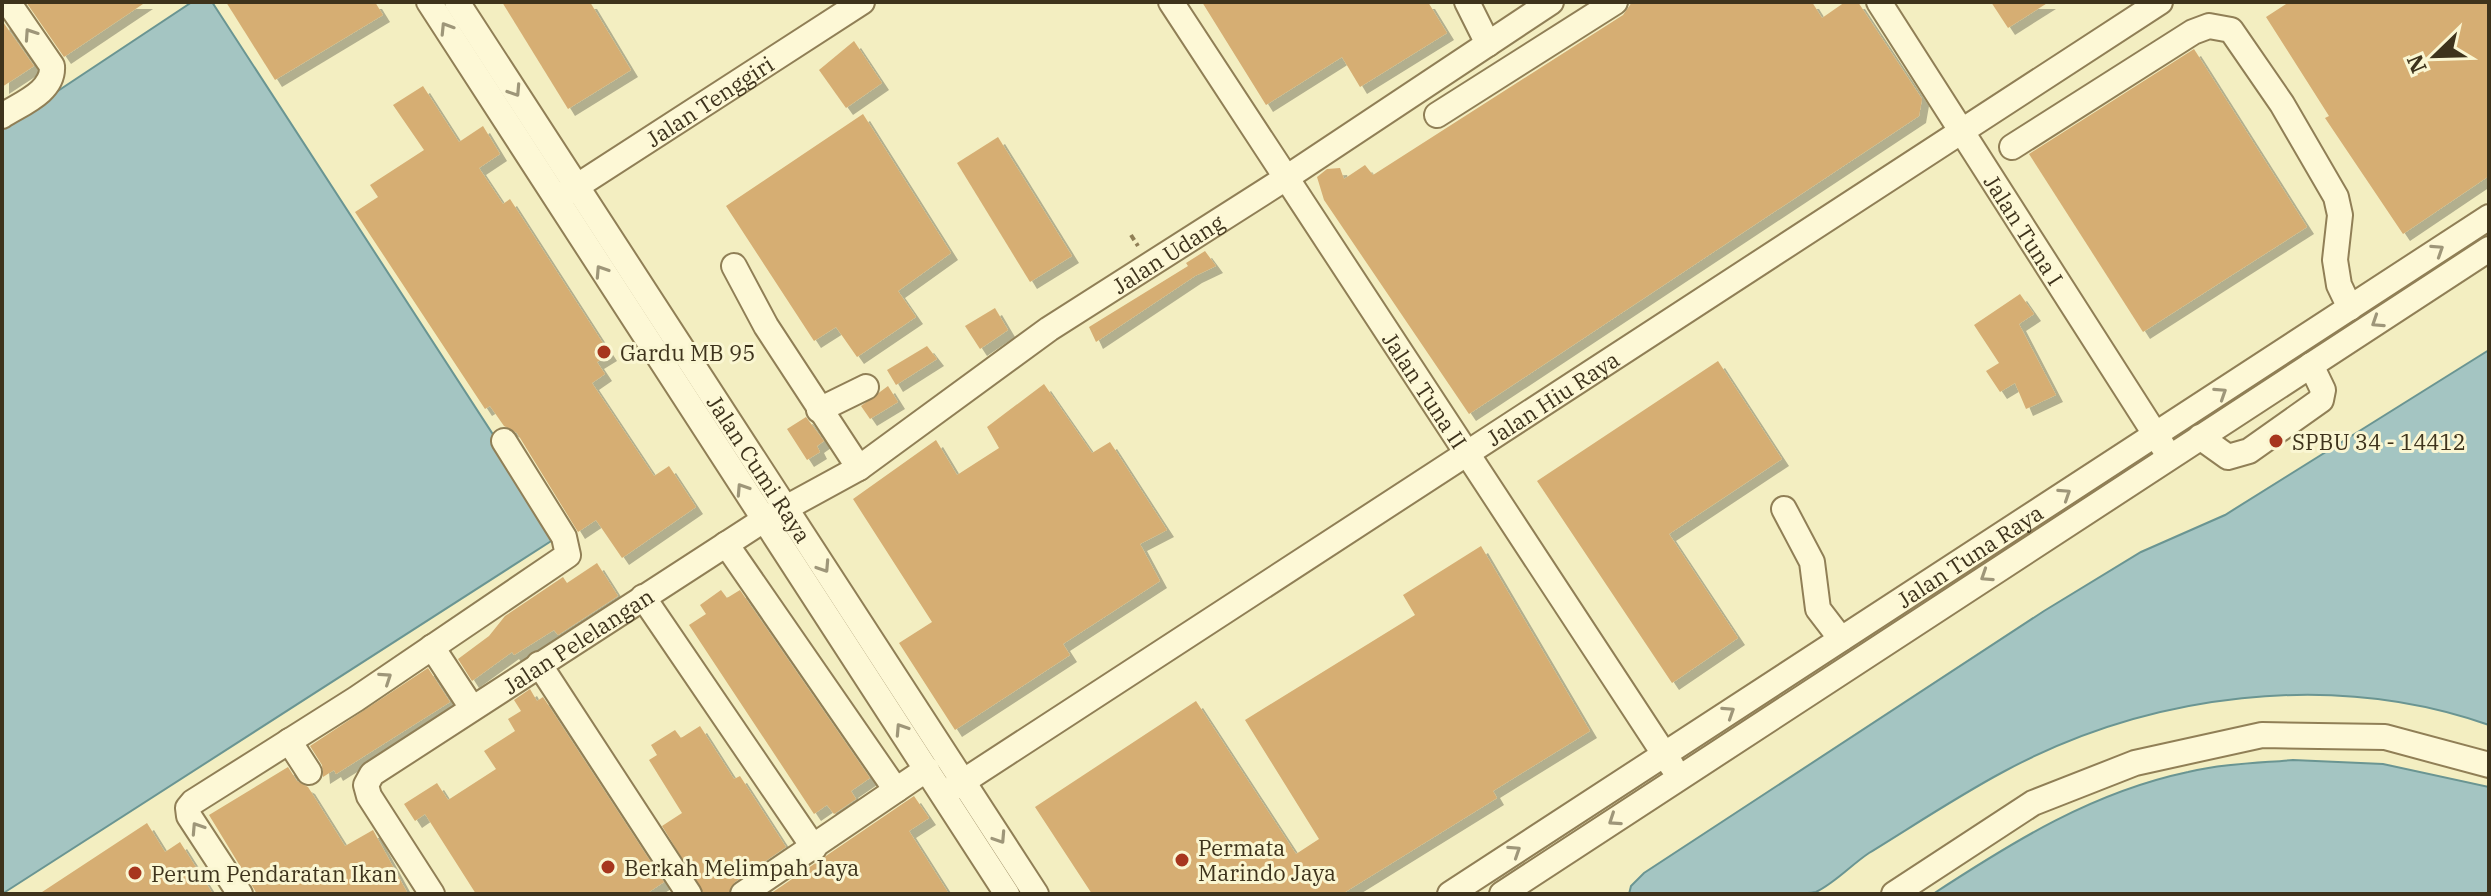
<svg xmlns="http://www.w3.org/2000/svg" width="2491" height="896" font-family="'IBM Plex Serif',serif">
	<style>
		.water { fill: #a4c5c2; stroke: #6a9592; stroke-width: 2 }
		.building { fill: #d6ae73; filter: url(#shadow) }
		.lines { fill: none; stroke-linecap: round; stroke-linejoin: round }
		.minor-casing { stroke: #907f56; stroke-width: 28 }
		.path { stroke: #907f56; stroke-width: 4; stroke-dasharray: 6 4; stroke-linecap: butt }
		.minor { stroke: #fdf8d6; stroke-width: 24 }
		.oneway { stroke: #9e9679 }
		.poi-dot { fill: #a7361e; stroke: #faf6d2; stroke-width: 3 }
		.labels { text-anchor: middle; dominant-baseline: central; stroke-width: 6; stroke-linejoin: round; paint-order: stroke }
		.street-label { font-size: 22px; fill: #3e331c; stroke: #faf6d2 }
		.poi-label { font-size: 22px; fill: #3e331c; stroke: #faf6d2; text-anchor: start }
	</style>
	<defs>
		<filter id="shadow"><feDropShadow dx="7" dy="7" stdDeviation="0" flood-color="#0004"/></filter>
	</defs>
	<rect width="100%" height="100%" fill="#f3eec1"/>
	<g class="water">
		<polygon points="192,2 212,2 559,536 2,894 2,128"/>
		<path d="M2489 350V725C2332 670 2149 693 2003 772 1958 796 1913 826 1869 853 1851 865 1835 883 1816 892 1801 896 1656 894 1629 894L1631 886 1644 873 2044 611 2141 552 2225 515Z"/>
		<path d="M2293 760 2383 764 2489 787V894H1933C2014 841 2093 792 2188 772 2222 764 2258 763 2293 760Z"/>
	</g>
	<g class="building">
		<polygon points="26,2 146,2 64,57"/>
		<polygon points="226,2 375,2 383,15 275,80"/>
		<polygon points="502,2 590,2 631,70 568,109"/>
		<polygon points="1202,2 1428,2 1447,33 1360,87 1342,57 1266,105"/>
		<polygon points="1632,2 1812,2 1822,18 1845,2 1858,2 1922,99 1919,116 1469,414 1324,200 1317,177 1327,169 1340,168 1344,179 1365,165 1373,175 1623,15"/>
		<polygon points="1991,2 2049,2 2008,28"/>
		<polygon points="2289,2 2489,2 2489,176 2403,234 2325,118 2329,116 2266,17"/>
		<polygon points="3,22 34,66 2,87 2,23"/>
		<polygon points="854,41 882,83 846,108 819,70"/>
		<polygon points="2194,49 2307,227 2143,332 2029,154"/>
		<polygon points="423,86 459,142 483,126 500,154 479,168 503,204 510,199 610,354 597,362 605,374 592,383 654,476 669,466 696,507 622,558 596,520 578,532 517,433 504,426 490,406 485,409 355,212 378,197 370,185 424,150 393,105"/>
		<polygon points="863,114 951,253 898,291 916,317 857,357 836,327 814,341 726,206"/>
		<polygon points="998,137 1072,256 1030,282 957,163"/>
		<polygon points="1205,251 1216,266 1195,276 1096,342 1089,327 1188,266 1186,263"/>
		<polygon points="2020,294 2034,314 2019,324 2056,395 2026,409 2015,383 2000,392 1986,371 1999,363 1974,325"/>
		<polygon points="995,308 1008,330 980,349 965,326"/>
		<polygon points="927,346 937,359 896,385 887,370"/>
		<polygon points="1718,361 1782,459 1669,534 1738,638 1672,683 1537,481"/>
		<polygon points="1044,384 1092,453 1110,442 1167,530 1140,544 1160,581 1063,644 1070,655 955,730 899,643 932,622 853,499 936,440 957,475 999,448 987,427"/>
		<polygon points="888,386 898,402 870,419 861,406"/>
		<polygon points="806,417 824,441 817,446 820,452 807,460 787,429"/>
		<polygon points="1481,546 1590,731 1493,791 1497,798 1342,894 1092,894 1035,807 1196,701 1296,854 1319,839 1245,720 1415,615 1403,595"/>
		<polygon points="597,563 618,596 558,635 554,630 514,655 512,652 472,681 458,659 489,636 505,616 563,577 567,583"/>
		<polygon points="721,590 727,598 740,590 870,778 851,791 856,799 834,814 827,805 814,814 689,625 706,614 700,605"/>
		<polygon points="428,668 450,702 336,774 334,770 323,777 322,765 310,746"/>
		<polygon points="530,689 537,701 543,697 664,882 646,894 476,894 425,814 415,821 404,804 437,783 448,800 496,769 484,751 515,731 508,719 521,711 514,700"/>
		<polygon points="700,726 734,779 740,776 786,847 735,882 728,894 704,894 662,826 682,813 649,760 657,755 651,745 675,730 681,738"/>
		<polygon points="288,767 297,781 308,787 345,846 373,830 408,894 257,894 209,815"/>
		<polygon points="914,796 929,818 909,831 949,894 770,894"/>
		<polygon points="147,823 165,852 180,842 213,894 39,894"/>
	</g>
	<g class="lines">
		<defs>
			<g id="minor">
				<polyline points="429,2 1007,894"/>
				<path id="s1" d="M457 2 1036 894"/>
				<path id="s2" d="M1171 2 1672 766"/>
				<polyline points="1467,2 1488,44"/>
				<path id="s3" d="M1879 2 2164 448"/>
				<polyline points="1437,115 1615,2"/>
				<path d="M2 116C20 104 54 92 52 66L8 2"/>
				<polyline points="2012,147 2193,32 2209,26 2231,30 2282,104 2336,197 2340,215 2335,260 2339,285 2350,308"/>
				<path id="s4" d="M565 194 862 2"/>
				<polyline points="734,266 766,326 859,468"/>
				<polyline points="819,410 866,387"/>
				<polyline points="2200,437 2228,457 2249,451 2321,400 2323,390 2311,365"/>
				<polyline points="1784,509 1812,562 1818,609 1841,639"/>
				<polyline points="726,544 896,790"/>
				<polyline points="643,597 814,848"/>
				<polyline points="432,647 472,708"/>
				<polyline points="539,664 689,894"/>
				<polyline points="289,741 309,772"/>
				<path id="s5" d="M944 794 2160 2"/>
				<polyline points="240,894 189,816 188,808 193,802 356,699 568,555 564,537 504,441"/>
				<path id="s6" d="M432 894 369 796 366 785 372 774 762 521 859 468 1049 329 1286 178 1551 2"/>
				<polyline points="743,894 927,769"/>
				<path id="s7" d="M1450 894 2489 217"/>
				<polyline points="1502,894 2489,249"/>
				<polyline points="1894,894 2033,803 2135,763 2262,735 2385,737 2489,765"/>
			</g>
		</defs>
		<use href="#minor" class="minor-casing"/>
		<polyline class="path" points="1131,235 1138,246"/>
		<use href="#minor" class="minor"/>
	</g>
	<defs><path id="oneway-chevron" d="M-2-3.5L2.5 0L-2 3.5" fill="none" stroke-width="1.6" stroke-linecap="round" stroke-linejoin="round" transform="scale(2)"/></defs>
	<g class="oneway">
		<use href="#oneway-chevron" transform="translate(446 28) rotate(-122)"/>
		<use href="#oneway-chevron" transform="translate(30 34) rotate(-124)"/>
		<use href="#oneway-chevron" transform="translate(515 91) rotate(57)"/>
		<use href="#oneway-chevron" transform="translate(2438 250) rotate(-33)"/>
		<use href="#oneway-chevron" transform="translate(601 271) rotate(-123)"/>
		<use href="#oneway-chevron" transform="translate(2377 322) rotate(147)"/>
		<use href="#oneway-chevron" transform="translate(2221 393) rotate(-33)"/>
		<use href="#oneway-chevron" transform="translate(742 489) rotate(-123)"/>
		<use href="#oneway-chevron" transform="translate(2065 494) rotate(-33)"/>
		<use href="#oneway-chevron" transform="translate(824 567) rotate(57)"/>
		<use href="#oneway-chevron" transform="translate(1986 576) rotate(147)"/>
		<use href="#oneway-chevron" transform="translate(386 678) rotate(-34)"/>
		<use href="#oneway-chevron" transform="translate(1729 712) rotate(-33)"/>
		<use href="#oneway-chevron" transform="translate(901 729) rotate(-123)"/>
		<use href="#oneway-chevron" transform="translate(1614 820) rotate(146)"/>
		<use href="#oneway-chevron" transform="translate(197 828) rotate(-123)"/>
		<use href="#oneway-chevron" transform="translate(1000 838) rotate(57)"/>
		<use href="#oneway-chevron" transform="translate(1515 851) rotate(-33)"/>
	</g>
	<g class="poi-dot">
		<circle cx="604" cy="352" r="8"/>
		<circle cx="2276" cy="441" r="8"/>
		<circle cx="1182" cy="860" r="8"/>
		<circle cx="608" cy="867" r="8"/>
		<circle cx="135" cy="873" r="8"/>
	</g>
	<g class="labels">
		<g class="street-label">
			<text stroke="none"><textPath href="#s4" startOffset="172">Jalan Tenggiri</textPath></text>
			<text stroke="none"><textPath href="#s3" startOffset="270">Jalan Tuna I</textPath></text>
			<text stroke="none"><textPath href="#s6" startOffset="1092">Jalan Udang</textPath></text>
			<text stroke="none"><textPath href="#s2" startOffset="464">Jalan Tuna II</textPath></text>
			<text stroke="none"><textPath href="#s5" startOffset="726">Jalan Hiu Raya</textPath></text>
			<text stroke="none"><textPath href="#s1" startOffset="556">Jalan Cumi Raya</textPath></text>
			<text stroke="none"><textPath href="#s7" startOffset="620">Jalan Tuna Raya</textPath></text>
			<text stroke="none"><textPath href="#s6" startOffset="386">Jalan Pelelangan</textPath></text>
		</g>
		<g class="poi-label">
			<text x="620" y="352">Gardu MB 95</text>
			<text x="2292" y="441">SPBU 34 - 14412</text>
			<text x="1198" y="847">Permata<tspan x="1198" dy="25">Marindo Jaya</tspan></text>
			<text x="624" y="867">Berkah Melimpah Jaya</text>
			<text x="151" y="873">Perum Pendaratan Ikan</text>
		</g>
	</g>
	<rect width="2491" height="896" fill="none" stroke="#3e331c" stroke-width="8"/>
	<g transform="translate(2435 56) rotate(247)" stroke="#faf6d2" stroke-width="6" paint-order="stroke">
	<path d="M0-6L14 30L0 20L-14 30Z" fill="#3e331c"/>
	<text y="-12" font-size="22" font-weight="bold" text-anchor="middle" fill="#3e331c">N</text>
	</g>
</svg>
